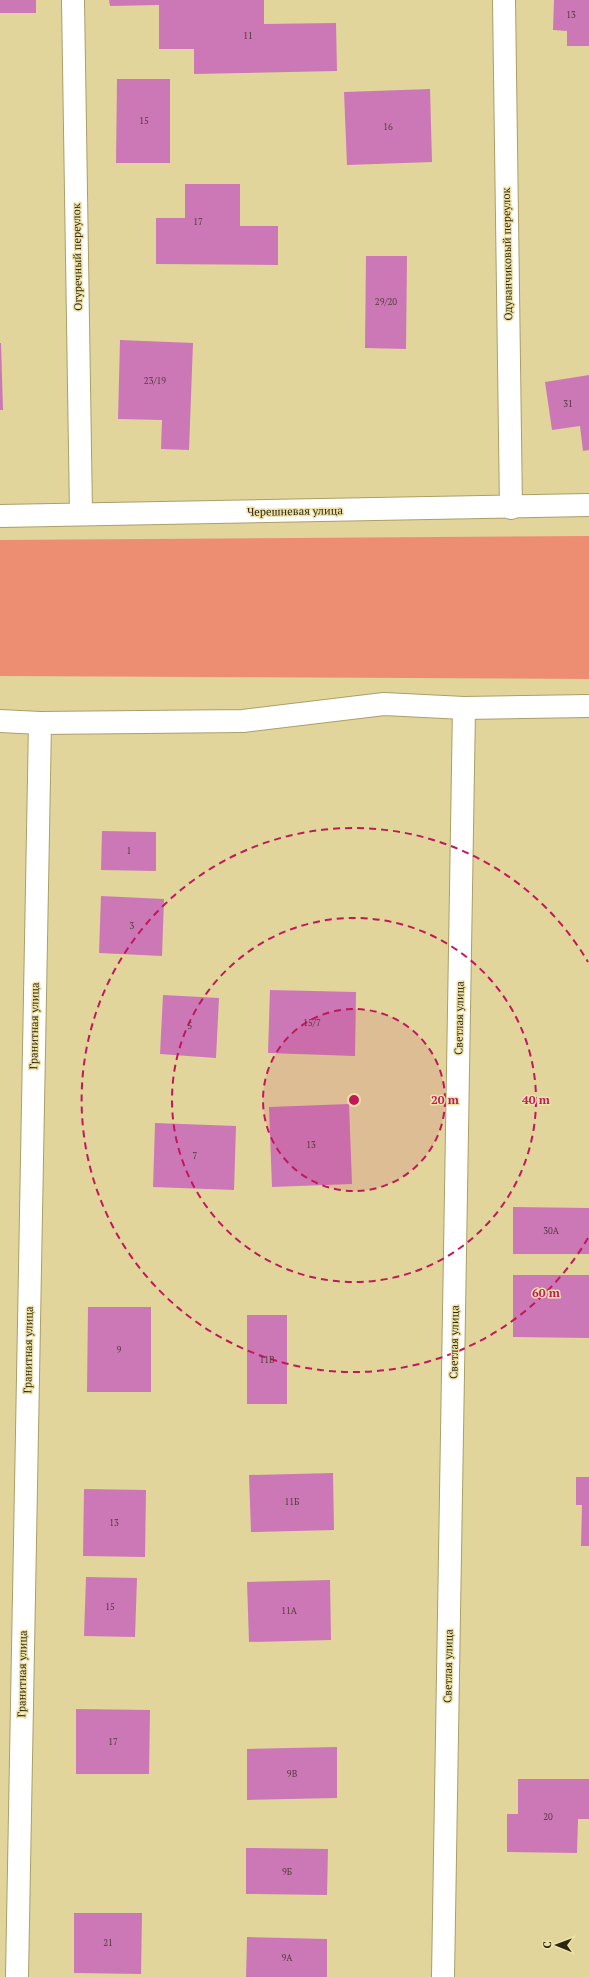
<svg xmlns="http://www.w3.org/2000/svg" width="589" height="1977" font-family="'PT Serif',serif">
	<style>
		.green { fill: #ed8e73 }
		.building { fill: #cc78b7 }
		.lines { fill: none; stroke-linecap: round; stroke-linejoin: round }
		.minor-casing { stroke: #ab9f68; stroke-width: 24 }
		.minor { stroke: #fff; stroke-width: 22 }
		.ring { fill: none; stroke: #c2185b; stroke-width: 2; stroke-dasharray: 7 5 }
		.labels { text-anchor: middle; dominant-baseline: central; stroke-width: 3; stroke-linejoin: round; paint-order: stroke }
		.number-label { font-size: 9px; fill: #543b3a }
		.street-label { font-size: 11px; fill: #2c2710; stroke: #efe2a9 }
		.centre { fill: #c2185b; stroke: #efe2a9; stroke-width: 2 }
		.ring-label { font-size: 12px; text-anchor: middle; font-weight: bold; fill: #c2185b; stroke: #efe2a9; stroke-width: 3; stroke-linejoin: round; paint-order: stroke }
	</style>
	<rect width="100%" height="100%" fill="#e1d59c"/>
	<polygon class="green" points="589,536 589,679 0,676 0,540"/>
	<g class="building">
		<rect x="0" y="0" width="36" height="13"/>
		<polygon points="109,0 264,0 264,24 336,23 337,71 194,74 194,49 159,49 159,5 110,6"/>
		<polygon points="554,0 589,0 589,46 567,46 567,31 553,30"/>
		<polygon points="117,79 170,79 170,163 116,163"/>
		<polygon points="430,89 432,162 347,165 344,92"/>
		<polygon points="185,184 240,184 240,226 278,226 278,265 156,264 156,218 185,218"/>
		<polygon points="366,256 407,256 406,349 365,348"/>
		<polygon points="120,340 193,343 189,450 161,449 162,420 118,419"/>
		<polygon points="0,343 1,343 3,410 0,410"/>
		<polygon points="589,375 589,450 583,451 580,426 552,430 545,382"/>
		<polygon points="102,831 156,832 156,871 101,870"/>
		<polygon points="101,896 164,899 162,956 99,953"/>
		<polygon points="270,990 356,992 355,1056 268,1053"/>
		<polygon points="163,995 219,998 216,1058 160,1054"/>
		<polygon points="349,1104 352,1184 272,1187 269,1107"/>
		<polygon points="155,1123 236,1126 234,1190 153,1187"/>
		<polygon points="513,1207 589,1208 589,1254 513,1254"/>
		<polygon points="513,1275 589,1275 589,1338 513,1337"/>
		<polygon points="88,1307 151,1307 151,1392 87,1392"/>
		<rect x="247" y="1315" width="40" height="89"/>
		<polygon points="333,1473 334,1530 251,1532 249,1475"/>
		<polygon points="576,1477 589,1477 589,1546 581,1546 582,1505 576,1505"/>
		<polygon points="84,1489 146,1490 145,1557 83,1556"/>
		<polygon points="86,1577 137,1578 135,1637 84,1636"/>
		<polygon points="330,1580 331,1640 249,1642 247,1582"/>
		<polygon points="76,1709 150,1710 149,1774 76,1774"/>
		<polygon points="337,1747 337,1798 247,1800 247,1749"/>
		<polygon points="518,1779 589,1779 589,1819 578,1819 577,1853 507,1852 507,1814 518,1814"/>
		<polygon points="246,1848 328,1849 327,1895 246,1894"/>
		<polygon points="74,1913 142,1913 141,1974 74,1973"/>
		<polygon points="247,1937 327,1939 327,1977 246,1977"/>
	</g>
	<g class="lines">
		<defs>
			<g id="minor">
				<polyline points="73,0 81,514"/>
				<polyline points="504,0 511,508"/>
				<polyline points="0,516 589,505"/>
				<polyline points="0,721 40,723 243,721 384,704 464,708 589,706"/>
				<polyline points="17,1977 40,723"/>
				<polyline points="443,1977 464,708"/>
			</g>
		</defs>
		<use href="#minor" class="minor-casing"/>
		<use href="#minor" class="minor"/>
	</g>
	<circle cx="354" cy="1100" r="91" fill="#c2185b" fill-opacity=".12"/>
	<g class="ring">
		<circle cx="354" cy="1100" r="91"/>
		<circle cx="354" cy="1100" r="182"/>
		<path d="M588 1238A272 272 0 1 1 588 962"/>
	</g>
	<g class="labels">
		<g class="number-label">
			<text x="571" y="15">13</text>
			<text x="248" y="36">11</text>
			<text x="144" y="121">15</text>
			<text x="388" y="127">16</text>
			<text x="198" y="222">17</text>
			<text x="386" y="302">29/20</text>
			<text x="155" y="381">23/19</text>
			<text x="568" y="404">31</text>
			<text x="129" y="851">1</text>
			<text x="132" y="926">3</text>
			<text x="312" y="1023">15/7</text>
			<text x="190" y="1026">5</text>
			<text x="311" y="1145">13</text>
			<text x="195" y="1156">7</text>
			<text x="551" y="1231">30А</text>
			<text x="119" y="1350">9</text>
			<text x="267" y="1360">11В</text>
			<text x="292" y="1502">11Б</text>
			<text x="114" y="1523">13</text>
			<text x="110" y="1607">15</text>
			<text x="289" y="1611">11А</text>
			<text x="113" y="1742">17</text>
			<text x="292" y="1774">9В</text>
			<text x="548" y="1817">20</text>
			<text x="287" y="1872">9Б</text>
			<text x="108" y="1943">21</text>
			<text x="287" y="1958">9А</text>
		</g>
		<g class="street-label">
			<text transform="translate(507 254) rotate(-91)">Одуванчиковый переулок</text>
			<text transform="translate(77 257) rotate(-91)">Огуречный переулок</text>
			<text transform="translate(295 511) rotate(-1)">Черешневая улица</text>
			<text transform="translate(459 1018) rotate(-89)">Светлая улица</text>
			<text transform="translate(34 1026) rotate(-89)">Гранитная улица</text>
			<text transform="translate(454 1342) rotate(-89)">Светлая улица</text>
			<text transform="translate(28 1350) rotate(-89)">Гранитная улица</text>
			<text transform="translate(448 1666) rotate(-89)">Светлая улица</text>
			<text transform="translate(22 1674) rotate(-89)">Гранитная улица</text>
		</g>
	</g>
	<circle cx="354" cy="1100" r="6" class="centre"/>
	<g class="ring-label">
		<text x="445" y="1104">20 m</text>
		<text x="536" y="1104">40 m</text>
		<text x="546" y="1297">60 m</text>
	</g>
	<g transform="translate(557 1945) rotate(271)" stroke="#efe2a9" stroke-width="3" paint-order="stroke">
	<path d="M0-3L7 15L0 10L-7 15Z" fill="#2c2710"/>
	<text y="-6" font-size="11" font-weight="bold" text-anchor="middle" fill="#2c2710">С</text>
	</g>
</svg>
